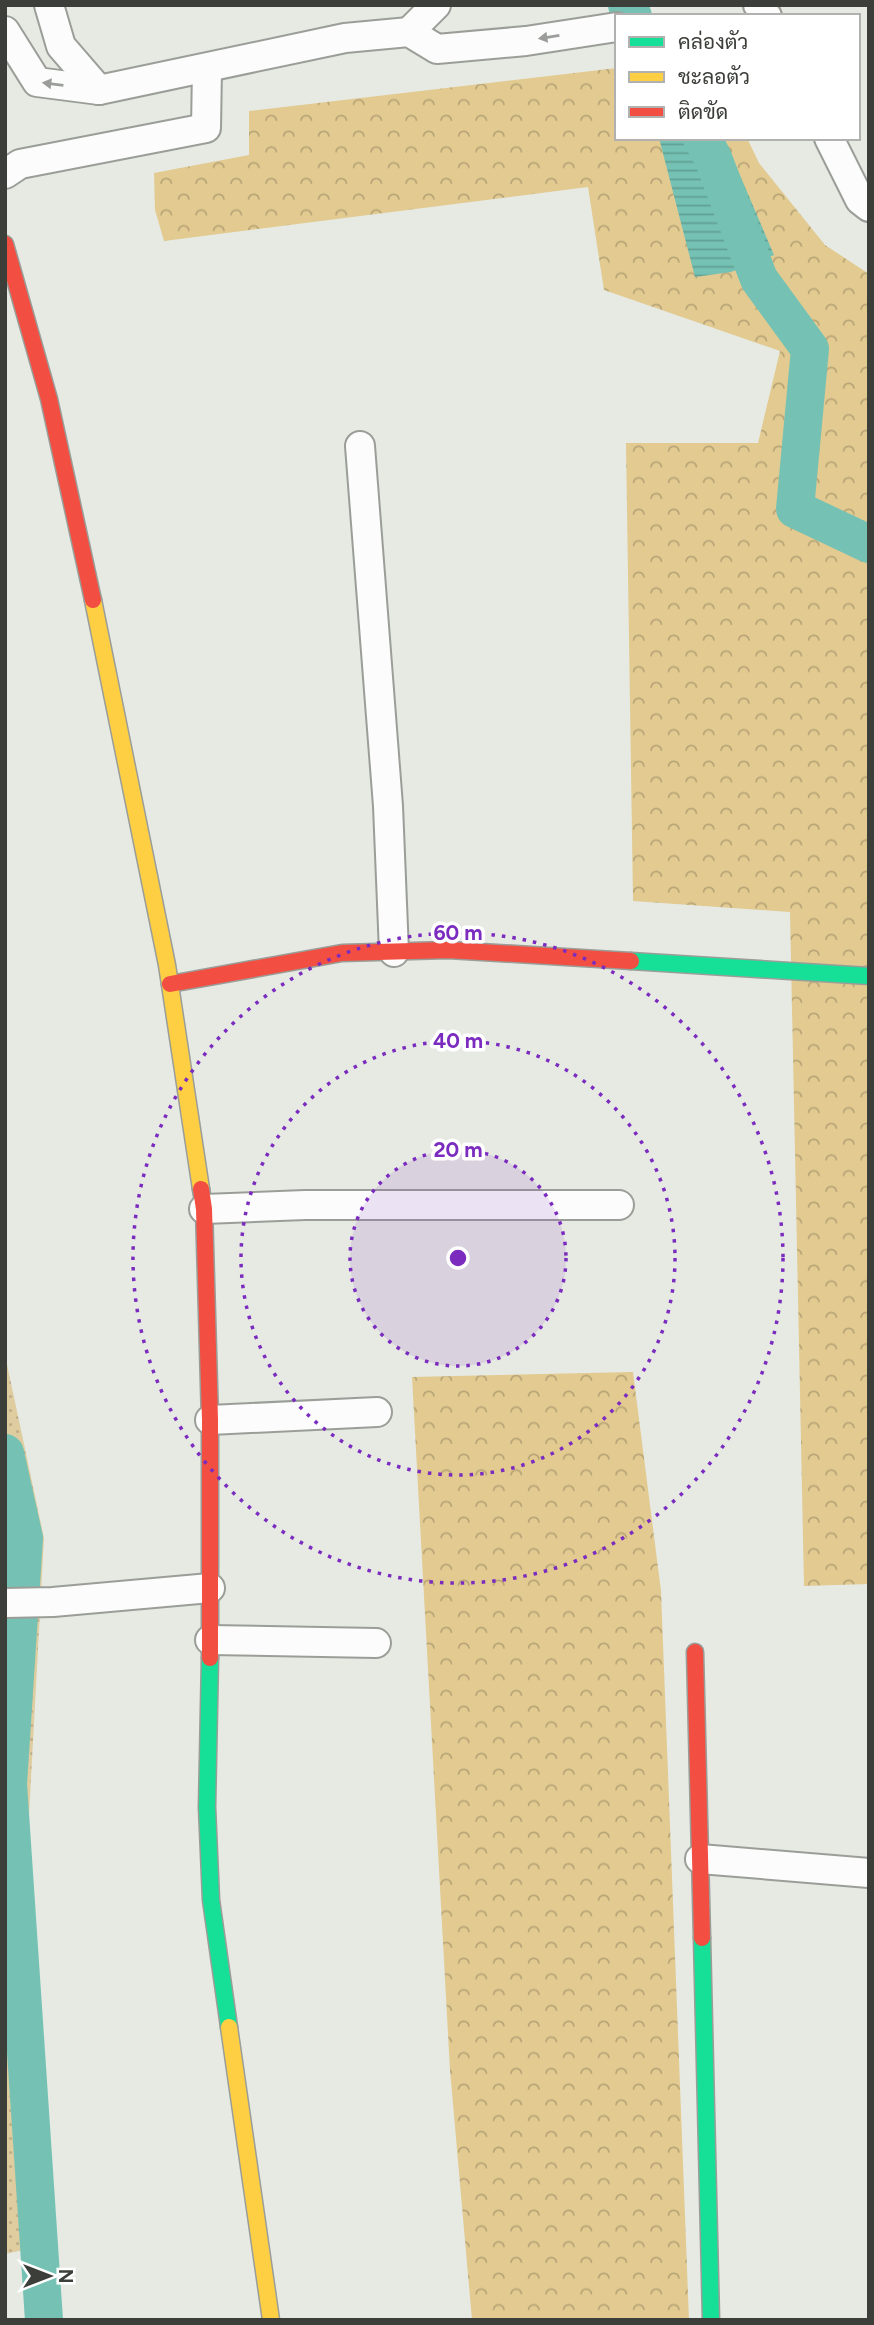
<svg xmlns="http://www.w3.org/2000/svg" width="874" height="2325" font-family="Figtree,Sarabun,sans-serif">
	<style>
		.grass { fill: url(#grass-dots) }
		.forest { fill: url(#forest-crowns) }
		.water { fill: url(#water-rules) }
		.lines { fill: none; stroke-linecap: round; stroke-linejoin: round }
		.canal { stroke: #75c2b4; stroke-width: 38 }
		.street-casing { stroke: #9b9e98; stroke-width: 32 }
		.fast-casing { stroke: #9b9e98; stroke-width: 19 }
		.slow-casing { stroke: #9b9e98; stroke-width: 19 }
		.jam-casing { stroke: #9b9e98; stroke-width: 19 }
		.street { stroke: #fbfcfb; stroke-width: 28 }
		.fast { stroke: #16e098; stroke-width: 16 }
		.slow { stroke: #ffcf43; stroke-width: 16 }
		.jam { stroke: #f24e42; stroke-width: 16 }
		.oneway { fill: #9b9d9a }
		.ring { fill: none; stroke: #7b2cbf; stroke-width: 3.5; stroke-dasharray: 3.5 7 }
		.centre { fill: #7b2cbf; stroke: #fff; stroke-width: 3.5 }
		.ring-label { font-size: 21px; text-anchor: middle; font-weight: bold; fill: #7b2cbf; stroke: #fff; stroke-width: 7; stroke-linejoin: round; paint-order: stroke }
	</style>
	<defs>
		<pattern id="grass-dots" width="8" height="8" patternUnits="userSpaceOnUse" patternTransform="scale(1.75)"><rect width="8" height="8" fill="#dfcc9f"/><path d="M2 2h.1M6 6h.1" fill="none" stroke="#c0b08a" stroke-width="1.8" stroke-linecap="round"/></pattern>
		<pattern id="forest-crowns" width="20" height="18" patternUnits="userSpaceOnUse" patternTransform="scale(1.75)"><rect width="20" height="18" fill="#e2ca90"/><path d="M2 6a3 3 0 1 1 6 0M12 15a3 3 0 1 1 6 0" fill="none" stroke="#b8a577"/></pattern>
		<pattern id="water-rules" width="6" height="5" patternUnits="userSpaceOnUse" patternTransform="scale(1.75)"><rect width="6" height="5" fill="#75c2b4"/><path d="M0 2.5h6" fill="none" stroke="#619f93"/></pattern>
	</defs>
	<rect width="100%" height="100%" fill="#e6eae3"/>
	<polygon class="grass" points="5,1355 44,1538 22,1945 28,2249 5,2254"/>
	<g class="forest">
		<polygon points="617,68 617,138 747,138 759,163 825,245 869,274 869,1584 804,1586 790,912 633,901 626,443 758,443 780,351 604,290 588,187 164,241 155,210 154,173 249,155 249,111"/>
		<polygon points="633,1372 661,1591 689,2320 472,2320 450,2070 412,1377"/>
	</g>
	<polygon class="water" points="659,138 724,138 774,255 731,272 695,277"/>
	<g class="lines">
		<g class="canal">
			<polyline points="627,5 633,16"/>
			<polyline points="702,138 713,158 759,279 810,349 795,509 869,544"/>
			<polyline points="5,1453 24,1538 8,1784 44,2320"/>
		</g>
		<defs>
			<g id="street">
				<polyline points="49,5 61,46 99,90"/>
				<polyline points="758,5 767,16"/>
				<polyline points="5,31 37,82 99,90 345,38 409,32 437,49 526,41 617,27"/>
				<polyline points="409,32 436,5"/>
				<polyline points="829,138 860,200 869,207"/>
				<polyline points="5,174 20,164 206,128 207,69"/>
				<polyline points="360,446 388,806 394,952"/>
				<polyline points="204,1209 305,1205 619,1205"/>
				<polyline points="210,1420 377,1412"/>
				<polyline points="5,1603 53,1602 210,1588"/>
				<polyline points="210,1640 376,1643"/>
				<polyline points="700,1859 869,1873"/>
			</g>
			<g id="fast">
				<polyline points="631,961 869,976"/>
				<polyline points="210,1658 207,1807 211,1900 229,2027"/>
				<polyline points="702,1938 711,2320"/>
			</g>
			<g id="slow">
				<polyline points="93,600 167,965 201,1189"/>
				<polyline points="229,2027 271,2320"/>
			</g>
			<g id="jam">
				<polyline points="5,244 49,399 93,600"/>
				<polyline points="170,984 342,953 448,950 631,961"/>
				<polyline points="201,1189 204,1209 210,1420 210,1658"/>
				<polyline points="695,1652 702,1938"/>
			</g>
		</defs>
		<use href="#street" class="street-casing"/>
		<use href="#fast" class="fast-casing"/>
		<use href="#slow" class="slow-casing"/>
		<use href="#jam" class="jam-casing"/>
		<use href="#street" class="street"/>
		<use href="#fast" class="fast"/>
		<use href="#slow" class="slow"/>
		<use href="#jam" class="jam"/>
	</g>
	<defs><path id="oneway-solid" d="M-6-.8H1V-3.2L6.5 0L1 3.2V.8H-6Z" transform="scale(1.75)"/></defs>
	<g class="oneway">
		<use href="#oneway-solid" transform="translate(549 37) rotate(171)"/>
		<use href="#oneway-solid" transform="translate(53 84) rotate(-173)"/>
	</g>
	<circle cx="458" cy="1258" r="108" fill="#7b2cbf" fill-opacity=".12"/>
	<g class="ring">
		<circle cx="458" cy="1258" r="108"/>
		<circle cx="458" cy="1258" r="217"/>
		<circle cx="458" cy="1258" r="325"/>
	</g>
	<circle cx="458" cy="1258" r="10" class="centre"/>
	<g class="ring-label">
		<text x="458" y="940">60 m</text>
		<text x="458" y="1048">40 m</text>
		<text x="458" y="1157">20 m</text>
	</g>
	<rect width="874" height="2325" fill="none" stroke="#3b3e39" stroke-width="14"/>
	<rect x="615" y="14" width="245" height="126" fill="#ffffff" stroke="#b1b2b0" stroke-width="2"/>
	<rect x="629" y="37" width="35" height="10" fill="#16e098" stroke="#b1b2b0" stroke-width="2"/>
	<text x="678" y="49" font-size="21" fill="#3b3e39">คล่องตัว</text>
	<rect x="629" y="72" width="35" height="10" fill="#ffcf43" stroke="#b1b2b0" stroke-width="2"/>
	<text x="678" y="84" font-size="21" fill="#3b3e39">ชะลอตัว</text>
	<rect x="629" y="107" width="35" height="10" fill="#f24e42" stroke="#b1b2b0" stroke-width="2"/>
	<text x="678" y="119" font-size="21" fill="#3b3e39">ติดขัด</text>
	<g transform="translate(49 2276) rotate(90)" stroke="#ffffff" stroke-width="5" paint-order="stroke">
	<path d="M0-5L12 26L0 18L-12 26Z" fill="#3b3e39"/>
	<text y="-10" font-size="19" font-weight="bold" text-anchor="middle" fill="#3b3e39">N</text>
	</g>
</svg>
